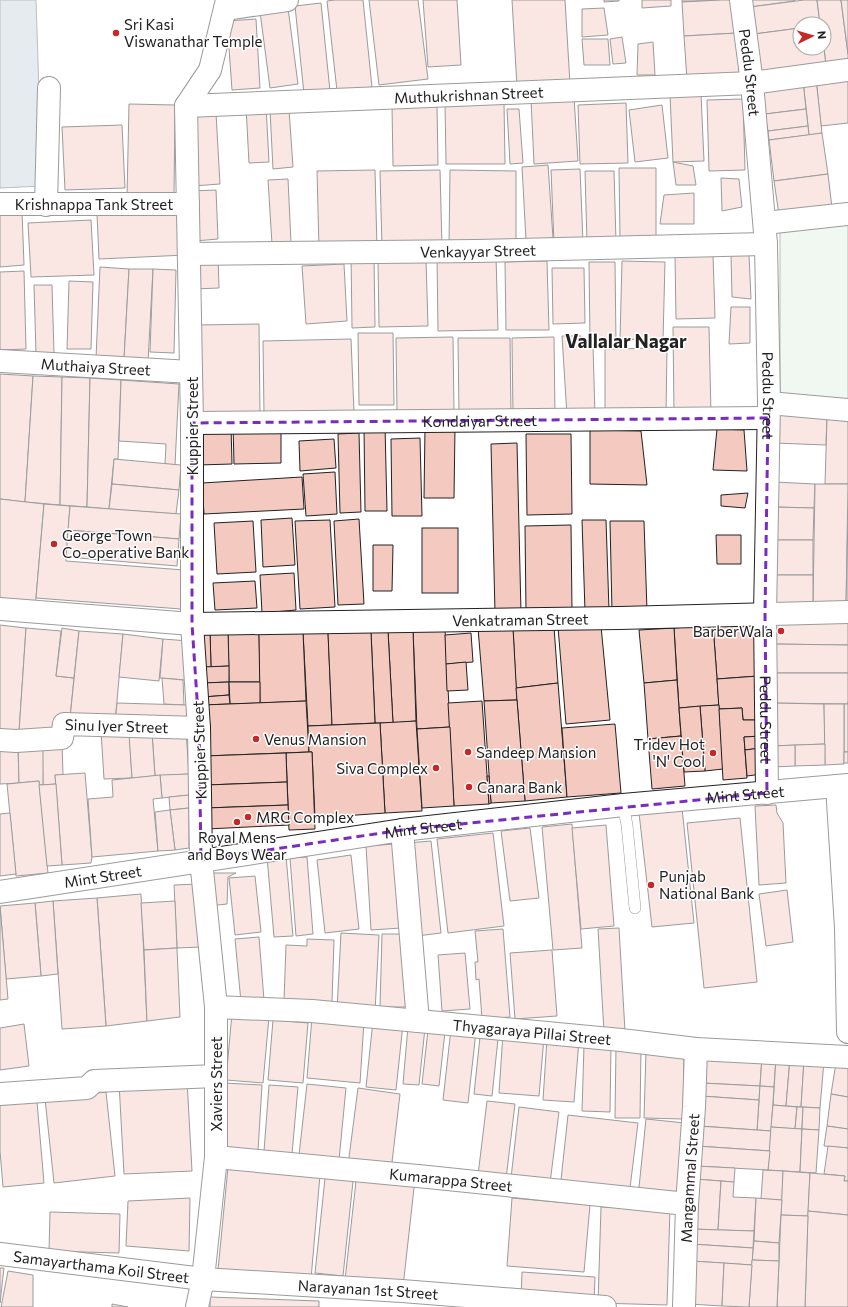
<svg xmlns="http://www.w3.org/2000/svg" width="848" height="1307" font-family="Commissioner,sans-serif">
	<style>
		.green { fill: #e0efe3; stroke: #6f6f6f }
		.water { fill: #c7d3dd; stroke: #6f6f6f }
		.building { fill: #f3c9c0; stroke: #222 }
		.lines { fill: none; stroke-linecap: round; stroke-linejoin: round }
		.lane-casing { stroke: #222; stroke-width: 12 }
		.street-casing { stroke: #222; stroke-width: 24 }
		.secondary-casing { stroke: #222; stroke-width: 24 }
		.lane { stroke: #fff; stroke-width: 11 }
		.street { stroke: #fff; stroke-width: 22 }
		.secondary { stroke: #fff; stroke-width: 22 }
		.marked { fill: none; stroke: #7b2cbf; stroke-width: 3; stroke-dasharray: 8 5; stroke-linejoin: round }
		.poi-dot { fill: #c62828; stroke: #fff; stroke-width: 1.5 }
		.labels { text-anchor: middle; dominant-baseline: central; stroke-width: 3; stroke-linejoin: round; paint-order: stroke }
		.poi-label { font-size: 15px; fill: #222; stroke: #fff; text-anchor: start }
		.street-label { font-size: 15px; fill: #222; stroke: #fff }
		.district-label { font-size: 19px; font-weight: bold; fill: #222; stroke: #fff }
	</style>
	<rect width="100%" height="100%" fill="#fff"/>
	<polygon class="green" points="848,222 848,402 780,397 780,229"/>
	<polygon class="water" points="0,0 36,0 42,186 0,188"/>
	<g class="building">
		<polygon points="335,0 363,0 372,87 337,91 327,1"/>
		<polygon points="369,0 418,0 428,79 379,85"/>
		<polygon points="423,0 457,0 461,65 428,67"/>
		<polygon points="512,0 565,0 570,84 517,87"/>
		<polygon points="604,0 619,0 619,1 604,2"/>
		<polygon points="642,0 671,0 671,6 642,8"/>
		<polygon points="682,0 721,0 682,2"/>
		<polygon points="721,0 734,0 737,33 684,36 682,2"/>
		<polygon points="749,0 795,0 795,1 750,7"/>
		<polygon points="804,0 817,0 820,24 800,24 800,28 754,34 750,7"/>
		<polygon points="817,0 841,0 848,54 848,63 826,66 824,48 824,24 820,24"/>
		<polygon points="841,0 848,0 848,54"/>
		<polygon points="321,3 330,91 304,94 295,6"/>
		<polygon points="288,8 298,84 270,88 260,12"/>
		<polygon points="604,8 608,35 582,37 582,9"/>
		<polygon points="256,19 260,88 232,90 227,21"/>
		<polygon points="800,28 800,48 824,48 826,66 761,80 754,34"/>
		<polygon points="737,33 739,72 735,77 687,80 684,36"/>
		<polygon points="622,37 626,63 613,64 610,39"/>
		<polygon points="582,39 608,39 610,65 584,65"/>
		<polygon points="653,42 655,75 637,75 638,44"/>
		<polygon points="848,76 848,123 821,126 816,79"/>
		<polygon points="816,79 822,133 809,135 803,81"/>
		<polygon points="803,81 806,109 765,114 762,86"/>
		<polygon points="701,94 704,161 673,162 670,95"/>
		<polygon points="574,97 578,161 534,164 531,100"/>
		<polygon points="743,99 745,170 709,171 707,100"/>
		<polygon points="504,102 505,164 446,164 445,103"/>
		<polygon points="626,103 628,163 580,164 578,105"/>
		<polygon points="129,104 175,105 174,197 127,196"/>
		<polygon points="662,105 668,158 635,162 629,110"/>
		<polygon points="266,106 269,162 249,163 246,107"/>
		<polygon points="392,106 437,106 438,165 393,166"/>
		<polygon points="289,109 293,167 273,169 270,110"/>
		<polygon points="507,109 519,109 523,163 510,164"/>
		<polygon points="806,109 808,126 768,131 765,114"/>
		<polygon points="216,113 220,184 193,186 189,114"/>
		<polygon points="122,125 125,188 65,190 62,127"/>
		<polygon points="808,126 809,135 769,140 768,131"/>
		<polygon points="822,133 828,174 774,181 769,140"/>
		<polygon points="673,162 693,166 696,185 676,185"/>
		<polygon points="548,165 553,238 526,240 522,167"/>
		<polygon points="619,168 656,168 656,239 620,239"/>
		<polygon points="580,169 583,242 554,243 551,170"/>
		<polygon points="375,170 377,249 319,250 317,171"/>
		<polygon points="440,170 442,247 382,248 380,171"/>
		<polygon points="450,170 516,171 516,246 449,245"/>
		<polygon points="585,171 614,171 616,242 587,243"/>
		<polygon points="828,174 832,208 779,215 774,181"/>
		<polygon points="721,178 739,179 742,207 722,211"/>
		<polygon points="288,179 291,243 272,244 268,180"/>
		<polygon points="216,190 218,239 195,241 192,191"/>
		<polygon points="694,193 694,224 660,224 664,195"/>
		<polygon points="184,210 186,255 99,259 97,214"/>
		<polygon points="22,211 24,265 0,267 0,212"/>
		<polygon points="91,220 94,275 31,277 28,223"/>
		<polygon points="351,254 374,254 375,327 352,328"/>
		<polygon points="713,254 715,318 676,319 675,255"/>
		<polygon points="731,255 749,255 751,299 732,297"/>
		<polygon points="218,256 219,288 194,289 192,257"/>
		<polygon points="496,256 498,330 438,331 437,257"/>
		<polygon points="426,260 428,326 379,327 378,261"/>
		<polygon points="547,261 549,330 506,330 505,262"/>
		<polygon points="622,261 665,262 663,340 620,339"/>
		<polygon points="589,262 615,262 616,343 590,343"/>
		<polygon points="344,264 347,321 306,324 302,266"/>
		<polygon points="100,267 129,269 124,359 96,358"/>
		<polygon points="552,268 584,268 585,323 553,324"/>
		<polygon points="129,269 153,269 148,362 124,359"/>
		<polygon points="153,269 176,270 174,353 150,352"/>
		<polygon points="24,271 26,349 0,350 0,272"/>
		<polygon points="69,281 93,282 91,349 67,349"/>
		<polygon points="34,285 52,285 54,354 36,354"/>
		<polygon points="731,307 750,307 750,343 729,344"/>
		<polygon points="259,324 260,414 197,414 196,325"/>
		<polygon points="673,327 709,327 711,414 674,415"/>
		<polygon points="358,333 393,333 394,405 359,405"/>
		<polygon points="562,336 581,336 581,346 593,346 595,415 567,416"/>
		<polygon points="453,337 454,413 397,413 396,338"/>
		<polygon points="554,337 555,415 513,416 512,338"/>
		<polygon points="458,338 510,338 511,415 459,416"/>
		<polygon points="351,339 354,412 264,415 263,341"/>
		<polygon points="667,348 666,414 605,415 605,349"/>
		<polygon points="0,374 33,376 25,502 0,499"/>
		<polygon points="33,376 62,377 60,505 25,502"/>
		<polygon points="62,377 90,378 87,507 60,505"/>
		<polygon points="90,378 121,380 118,459 114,459 109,509 87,507"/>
		<polygon points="121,380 179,384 175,465 165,464 166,444 119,441"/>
		<polygon points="775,411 827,413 826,445 774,443"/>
		<polygon points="827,418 848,419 848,484 825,484"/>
		<polygon points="281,423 281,463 234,464 233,424"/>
		<polygon points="231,426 232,464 198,465 196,427"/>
		<polygon points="385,426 387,511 365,511 364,427"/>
		<polygon points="425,427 455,427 454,498 424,498"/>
		<polygon points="717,429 744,430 747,471 713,470"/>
		<polygon points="590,430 641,431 647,485 590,484"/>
		<polygon points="359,433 361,512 340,513 338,434"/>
		<polygon points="526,434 571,434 572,514 527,515"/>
		<polygon points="420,438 422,516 392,516 391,439"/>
		<polygon points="334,439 336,468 300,471 299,441"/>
		<polygon points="517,443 521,613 495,613 491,444"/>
		<polygon points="114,459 181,465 179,490 112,484"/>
		<polygon points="335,472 337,514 306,516 303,474"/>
		<polygon points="302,477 304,509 204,514 202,483"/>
		<polygon points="775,482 815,484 814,508 774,507"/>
		<polygon points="112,484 179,490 176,514 109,509"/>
		<polygon points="815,484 848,484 846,605 813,604"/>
		<polygon points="748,493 745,508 721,506 721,495"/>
		<polygon points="0,499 44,504 36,598 35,604 0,601"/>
		<polygon points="44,504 70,506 66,561 184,570 181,609 36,598"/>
		<polygon points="70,506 181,514 179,539 68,530"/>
		<polygon points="774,507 814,508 813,540 773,540"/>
		<polygon points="848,514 848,605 846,605"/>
		<polygon points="292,518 295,565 263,567 261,520"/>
		<polygon points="359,519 364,604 338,605 334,521"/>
		<polygon points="330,520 335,607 300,609 295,521"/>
		<polygon points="582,520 606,520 609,610 585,611"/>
		<polygon points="253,521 256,572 217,574 214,523"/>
		<polygon points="610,521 644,521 647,611 612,612"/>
		<polygon points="571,525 572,611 526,612 525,526"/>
		<rect x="422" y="528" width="36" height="65"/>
		<polygon points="68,530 179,539 177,566 66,557"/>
		<polygon points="716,535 741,535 741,564 717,564"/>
		<polygon points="773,540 813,540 813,575 772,575"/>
		<polygon points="373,545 393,545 392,591 373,591"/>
		<polygon points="294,573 296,610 262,613 260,575"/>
		<rect x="772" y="575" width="41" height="29"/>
		<polygon points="255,581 257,608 215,610 213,583"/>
		<polygon points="772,619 848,619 848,645 772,644"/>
		<polygon points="754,623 758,676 717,679 713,625"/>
		<polygon points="0,625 26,628 19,732 0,737"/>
		<polygon points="713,625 719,705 679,708 674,628"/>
		<polygon points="601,626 610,720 566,724 558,627"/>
		<polygon points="554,627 558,683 516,688 513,628"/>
		<polygon points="26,628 61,631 56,676 74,678 70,718 59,734 19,732"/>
		<polygon points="62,628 79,631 74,678 56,676"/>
		<polygon points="478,628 513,628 517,700 484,701"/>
		<polygon points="674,628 677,680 644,683 639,630"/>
		<polygon points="445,629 450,727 417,729 413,630"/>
		<polygon points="228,630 259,630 260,682 229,682"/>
		<polygon points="228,630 229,666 211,667 210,631"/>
		<polygon points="413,630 416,721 393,723 388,631"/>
		<polygon points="79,631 123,634 115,723 70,718"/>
		<polygon points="199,631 210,631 211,667 202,667"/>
		<polygon points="328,631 332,725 308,726 303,632"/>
		<polygon points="388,631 393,723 375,723 371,632"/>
		<polygon points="303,632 306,701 260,703 259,634"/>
		<polygon points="371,632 375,723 332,725 328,633"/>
		<polygon points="471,633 473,662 446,664 445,635"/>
		<polygon points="123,634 163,639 159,681 119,677"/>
		<polygon points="163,639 189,641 185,680 160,678"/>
		<polygon points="772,644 848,645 848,673 772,673"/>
		<polygon points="466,662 468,690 447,691 446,664"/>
		<polygon points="229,666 229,682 202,683 202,667"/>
		<polygon points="772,673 848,673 848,704 772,703"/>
		<polygon points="758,676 760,720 743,720 742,708 719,709 717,679"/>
		<polygon points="162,678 183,680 184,705 164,704"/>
		<polygon points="677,680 681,736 648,739 644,683"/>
		<polygon points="229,682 229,695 203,697 202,683"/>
		<polygon points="229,682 260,682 260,703 230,704"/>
		<polygon points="558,683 567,797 525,801 516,688"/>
		<polygon points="229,695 230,704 203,705 203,697"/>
		<polygon points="517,700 525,801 491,803 484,701"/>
		<polygon points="306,701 309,752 205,756 203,705"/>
		<polygon points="482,701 489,804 454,806 448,703"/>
		<polygon points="848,702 848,752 844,752 844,704 848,704"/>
		<polygon points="117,703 187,705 186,726 115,723"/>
		<polygon points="772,703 824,704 825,744 772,746"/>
		<polygon points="824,704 844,704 844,764 825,765"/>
		<polygon points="719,705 723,769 705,771 700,706"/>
		<polygon points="700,706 705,771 684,772 679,708"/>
		<polygon points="742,708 743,720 760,720 761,736 744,737 747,778 723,780 719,709"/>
		<polygon points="416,721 422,811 385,813 380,723"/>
		<polygon points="380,723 385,813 315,818 312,752 309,752 308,726"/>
		<polygon points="615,724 621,793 567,797 562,728"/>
		<polygon points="450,727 454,806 422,808 417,729"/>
		<polygon points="129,728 132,778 104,779 101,731"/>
		<polygon points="186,731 189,774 155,776 152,733"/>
		<polygon points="152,733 155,776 132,778 129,734"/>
		<polygon points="681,736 685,786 652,789 648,739"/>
		<polygon points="761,736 762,748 745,750 744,737"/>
		<polygon points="42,742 62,742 63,775 55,775 56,784 43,785"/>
		<polygon points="0,743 18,743 19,783 0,784"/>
		<polygon points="18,743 43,743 43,785 39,785 39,781 19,783"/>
		<polygon points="825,744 825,765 795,766 795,745"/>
		<polygon points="795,745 795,766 773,767 772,746"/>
		<polygon points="760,748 762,774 747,776 745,750"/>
		<polygon points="309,752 312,752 315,829 289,830 286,753"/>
		<rect x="844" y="752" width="4" height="11"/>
		<polygon points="286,753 287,782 206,785 205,756"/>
		<polygon points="85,773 92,857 91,863 62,865 55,775"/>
		<polygon points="189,774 189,795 162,798 160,775"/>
		<polygon points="160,775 162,798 153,799 158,851 92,857 88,799 113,797 112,780"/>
		<polygon points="487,776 489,776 491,803 489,804"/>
		<polygon points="39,781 48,873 16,876 7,784"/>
		<polygon points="287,782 288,805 206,808 206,785"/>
		<polygon points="56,784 62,865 47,866 39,785"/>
		<polygon points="189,795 189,808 170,810 169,797"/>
		<polygon points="288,805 289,825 207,829 206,808"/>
		<polygon points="776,805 777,813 783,823 786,883 759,885 755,806"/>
		<polygon points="189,808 189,848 175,850 170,810"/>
		<polygon points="682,808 694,923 652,927 639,813"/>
		<polygon points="170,810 175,850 158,851 155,812"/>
		<polygon points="10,813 16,874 0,876 0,814"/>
		<polygon points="740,818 757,982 704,988 687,823"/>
		<polygon points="572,824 582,948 553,950 542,827"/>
		<polygon points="606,825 614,926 581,929 572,828"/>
		<polygon points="530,828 539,898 510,901 501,831"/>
		<polygon points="493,833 504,926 448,933 437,839"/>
		<polygon points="431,841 441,933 417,936 407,843"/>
		<polygon points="395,844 401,928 371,930 366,846"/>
		<polygon points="351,855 359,929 325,933 317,860"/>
		<polygon points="286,856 293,936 274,937 267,857"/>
		<polygon points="307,857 313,934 296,936 290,858"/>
		<polygon points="209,873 236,873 228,877 227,904 209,906"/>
		<polygon points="255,876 261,932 235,935 229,878"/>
		<polygon points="198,884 201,947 177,948 174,885"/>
		<polygon points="787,890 793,942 766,946 759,894"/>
		<polygon points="141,894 147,1021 106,1026 97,898"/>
		<polygon points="97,898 106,1026 62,1029 53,901"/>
		<polygon points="53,901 58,974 41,976 35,903"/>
		<polygon points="175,901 177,948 144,950 141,903"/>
		<polygon points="35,903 41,976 6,979 0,906"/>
		<polygon points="0,907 8,999 0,1000"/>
		<polygon points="619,928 625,1031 604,1032 598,929"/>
		<polygon points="503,929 510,1017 482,1019 479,979 476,980 475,962 478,962 475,931"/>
		<polygon points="341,933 379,935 375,1012 337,1010"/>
		<polygon points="382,934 408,934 406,1007 380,1007"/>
		<polygon points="259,937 264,1000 241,1002 235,939"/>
		<polygon points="307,939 334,940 332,1002 284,1001 286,945 307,946"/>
		<polygon points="177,948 180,1017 147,1021 144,950"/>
		<polygon points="552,950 557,1016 515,1019 510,953"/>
		<polygon points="465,953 470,1009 442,1011 438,955"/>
		<polygon points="232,1013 269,1017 263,1083 226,1080"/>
		<polygon points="312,1017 364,1021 360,1083 307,1078"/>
		<polygon points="273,1020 308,1023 303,1083 268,1080"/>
		<polygon points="373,1021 403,1024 396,1090 366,1087"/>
		<polygon points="24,1024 29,1066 0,1070 0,1028"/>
		<polygon points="408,1026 425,1028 419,1085 403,1084"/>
		<polygon points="451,1029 476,1032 468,1103 443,1100"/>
		<polygon points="428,1030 445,1032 439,1086 422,1084"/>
		<polygon points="503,1033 544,1037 539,1096 499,1093"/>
		<polygon points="480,1037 498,1039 492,1096 474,1094"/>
		<polygon points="547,1038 579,1040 574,1102 543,1100"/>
		<polygon points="584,1045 611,1046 610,1112 582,1111"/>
		<polygon points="616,1046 641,1046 640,1118 615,1118"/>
		<polygon points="646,1051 684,1053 683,1119 644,1118"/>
		<polygon points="704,1053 762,1057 760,1086 702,1083"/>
		<polygon points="762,1057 776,1058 774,1087 760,1086"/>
		<polygon points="776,1058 790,1058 786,1106 773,1105"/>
		<polygon points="790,1058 804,1060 801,1107 786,1106"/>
		<polygon points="804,1060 824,1061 820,1108 801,1107"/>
		<polygon points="836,1063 848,1065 848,1097 831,1094"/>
		<polygon points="187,1080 192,1171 124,1174 119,1083"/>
		<polygon points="224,1083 262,1085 258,1151 220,1149"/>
		<polygon points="702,1083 760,1086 759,1100 701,1096"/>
		<polygon points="307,1084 346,1088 339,1160 299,1155"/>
		<polygon points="269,1085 298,1087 292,1154 264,1151"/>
		<polygon points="760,1086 774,1087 771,1131 757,1130"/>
		<polygon points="358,1088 400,1094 391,1171 348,1165"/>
		<polygon points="106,1092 115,1176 54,1183 45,1099"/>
		<polygon points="831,1094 848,1097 848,1129 827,1126"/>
		<polygon points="701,1096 759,1100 757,1130 699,1126"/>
		<polygon points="487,1101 515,1104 506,1179 478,1175"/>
		<polygon points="37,1102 44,1183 3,1187 0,1151 0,1105"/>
		<polygon points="773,1105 797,1107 795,1129 771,1127"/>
		<polygon points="519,1107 559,1112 550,1183 511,1178"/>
		<polygon points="797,1107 803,1107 802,1129 795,1129"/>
		<polygon points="803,1107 820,1108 819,1130 802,1129"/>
		<polygon points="568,1115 638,1123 629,1196 560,1189"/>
		<polygon points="646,1119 685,1123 677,1201 638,1197"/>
		<polygon points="699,1126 771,1131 770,1151 697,1146"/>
		<polygon points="827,1126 848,1129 848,1148 824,1146"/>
		<polygon points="771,1127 802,1129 800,1172 768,1170"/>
		<polygon points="802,1129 819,1130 816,1173 800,1172"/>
		<polygon points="697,1146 770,1151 768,1170 696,1166"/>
		<polygon points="828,1146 848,1148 848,1181 844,1181 845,1176 824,1174"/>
		<polygon points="696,1166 735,1168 734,1182 695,1179"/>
		<polygon points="228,1167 320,1175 311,1279 218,1270"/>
		<polygon points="326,1169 354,1172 343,1276 315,1273"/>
		<polygon points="763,1170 783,1171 782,1200 761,1199"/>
		<polygon points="783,1171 810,1173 808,1216 781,1215"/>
		<polygon points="357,1172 415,1179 403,1287 345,1280"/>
		<polygon points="810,1173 845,1176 844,1181 848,1181 848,1215 808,1211"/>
		<polygon points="695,1179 721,1181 718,1230 692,1229"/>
		<polygon points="721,1181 734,1182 733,1197 756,1198 754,1231 718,1230"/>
		<polygon points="190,1198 189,1251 126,1246 128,1201"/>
		<polygon points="512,1198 590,1205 584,1272 507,1266"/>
		<polygon points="756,1198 782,1200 779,1243 754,1241"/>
		<polygon points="601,1207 670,1209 667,1305 598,1303"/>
		<polygon points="808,1211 848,1215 848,1307 805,1307"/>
		<polygon points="50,1212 120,1214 119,1253 49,1251"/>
		<polygon points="781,1215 808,1216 805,1307 777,1307"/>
		<polygon points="692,1229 754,1231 753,1248 691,1244"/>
		<polygon points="754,1241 779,1243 779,1261 752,1260"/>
		<polygon points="691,1244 753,1248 752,1265 691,1261"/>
		<polygon points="752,1260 779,1261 777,1307 749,1307"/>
		<polygon points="691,1261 724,1263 722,1306 690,1304"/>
		<polygon points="724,1263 752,1265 749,1307 722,1306"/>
		<polygon points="0,1268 4,1268 0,1303"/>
		<polygon points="8,1271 33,1275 33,1307 1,1307"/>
		<polygon points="522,1272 595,1277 594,1303 521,1298"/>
		<polygon points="210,1297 319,1301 319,1307 210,1307"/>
		<polygon points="112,1304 128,1307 112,1307"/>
	</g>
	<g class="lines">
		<defs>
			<polyline id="lane" points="623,805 627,825 635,908"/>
			<g id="street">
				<path id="s1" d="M741 0 752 83 766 244 769 403 765 614 767 793"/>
				<polyline points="225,9 287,0"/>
				<path id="s2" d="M186 106 752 83 848 70"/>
				<path id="s3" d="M0 204H188"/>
				<polyline points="46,205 49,88"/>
				<polyline points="765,223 848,214"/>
				<path id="s4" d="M189 254 476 251 766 244"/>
				<path id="s5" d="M0 361 191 372"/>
				<polyline points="769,403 848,410"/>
				<path id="s6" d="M192 423 768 418"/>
				<path id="s7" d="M0 609 192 624 620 618 848 612"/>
				<path id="s8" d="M0 740 16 741 62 738 64 724 199 728"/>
				<polyline points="837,786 846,928 848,1032"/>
				<polyline points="402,830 418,1021"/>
				<path id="s9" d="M216 1007 312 1011 621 1040 696 1049 848 1057"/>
				<polyline points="0,1094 87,1088 94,1081 216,1076"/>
				<path id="s10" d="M216 1157 428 1177 687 1204"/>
				<path id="s11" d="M0 1254 203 1279 402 1291 605 1307"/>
				<polyline points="197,1307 203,1279 216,1157 216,1007 201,860 199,728 192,624 192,423 186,106 210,70 227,0"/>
				<path id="s12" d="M684 1307 687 1204 694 1107 696 1049"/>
			</g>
			<g id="secondary">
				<path id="s13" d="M0 892 402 830 623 805 848 785"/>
			</g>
		</defs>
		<use href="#lane" class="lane-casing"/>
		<use href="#street" class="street-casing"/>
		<use href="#secondary" class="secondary-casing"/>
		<use href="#lane" class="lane"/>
		<use href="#street" class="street"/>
		<use href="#secondary" class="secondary"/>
	</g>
	<path d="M0 0H848V1307H0ZM768 418 765 614 767 793 402 830 201 860 199 728 192 624V423Z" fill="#fff" fill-opacity=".55" fill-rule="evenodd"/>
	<path class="marked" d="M768 418 765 614 767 793 402 830 201 860 199 728 192 624V423Z"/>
	<g class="poi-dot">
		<circle cx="116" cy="33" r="4"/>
		<circle cx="54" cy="544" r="4"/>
		<circle cx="781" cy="631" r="4"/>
		<circle cx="256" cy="739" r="4"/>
		<circle cx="468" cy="752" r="4"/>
		<circle cx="713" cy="753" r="4"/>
		<circle cx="436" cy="768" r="4"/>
		<circle cx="469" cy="787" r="4"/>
		<circle cx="248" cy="817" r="4"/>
		<circle cx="237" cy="822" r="4"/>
		<circle cx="651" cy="885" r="4"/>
	</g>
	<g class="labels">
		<g class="poi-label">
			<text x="124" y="24">Sri Kasi<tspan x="124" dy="17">Viswanathar Temple</tspan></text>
			<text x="62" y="535">George Town<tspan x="62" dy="17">Co-operative Bank</tspan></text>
			<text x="773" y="631" text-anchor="end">BarberWala</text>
			<text x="264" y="739">Venus Mansion</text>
			<text x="705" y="744" text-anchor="end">Tridev Hot<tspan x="705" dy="17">'N' Cool</tspan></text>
			<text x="476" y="752">Sandeep Mansion</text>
			<text x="428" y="768" text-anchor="end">Siva Complex</text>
			<text x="477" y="787">Canara Bank</text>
			<text x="256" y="817">MRC Complex</text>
			<text x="237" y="837" text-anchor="middle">Royal Mens<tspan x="237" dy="17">and Boys Wear</tspan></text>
			<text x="659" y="876">Punjab<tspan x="659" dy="17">National Bank</tspan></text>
		</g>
		<g class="street-label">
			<text stroke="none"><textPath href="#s1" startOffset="73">Peddu Street</textPath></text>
			<text stroke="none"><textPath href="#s2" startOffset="283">Muthukrishnan Street</textPath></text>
			<text stroke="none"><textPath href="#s3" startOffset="94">Krishnappa Tank Street</textPath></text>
			<text stroke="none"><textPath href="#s4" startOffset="289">Venkayyar Street</textPath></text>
			<text stroke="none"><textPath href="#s5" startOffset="96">Muthaiya Street</textPath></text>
			<text stroke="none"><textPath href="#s1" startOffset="397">Peddu Street</textPath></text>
			<text stroke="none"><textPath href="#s6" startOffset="288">Kondaiyar Street</textPath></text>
			<text transform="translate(192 426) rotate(-90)">Kuppier Street</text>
			<text stroke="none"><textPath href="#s7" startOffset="521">Venkatraman Street</textPath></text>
			<text stroke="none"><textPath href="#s1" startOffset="721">Peddu Street</textPath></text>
			<text stroke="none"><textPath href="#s8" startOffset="129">Sinu Iyer Street</textPath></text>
			<text transform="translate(199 750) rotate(-92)">Kuppier Street</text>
			<text stroke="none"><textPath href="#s13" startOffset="752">Mint Street</textPath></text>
			<text stroke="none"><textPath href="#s13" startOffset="428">Mint Street</textPath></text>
			<text stroke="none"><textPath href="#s13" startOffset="104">Mint Street</textPath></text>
			<text stroke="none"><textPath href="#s9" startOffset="317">Thyagaraya Pillai Street</textPath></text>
			<text transform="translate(216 1084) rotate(-90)">Xaviers Street</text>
			<text stroke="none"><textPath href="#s12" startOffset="129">Mangammal Street</textPath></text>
			<text stroke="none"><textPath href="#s10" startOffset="236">Kumarappa Street</textPath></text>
			<text stroke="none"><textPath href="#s11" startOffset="102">Samayarthama Koil Street</textPath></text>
			<text stroke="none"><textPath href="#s11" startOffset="370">Narayanan 1st Street</textPath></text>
		</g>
		<g class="district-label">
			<text x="626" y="340">Vallalar Nagar</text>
		</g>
	</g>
	<g transform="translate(812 36) rotate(85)"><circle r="19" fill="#ffffff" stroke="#a7a7a7"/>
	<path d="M0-3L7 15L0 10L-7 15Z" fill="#c62828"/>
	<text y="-6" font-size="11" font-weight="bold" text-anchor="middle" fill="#222222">N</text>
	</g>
</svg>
